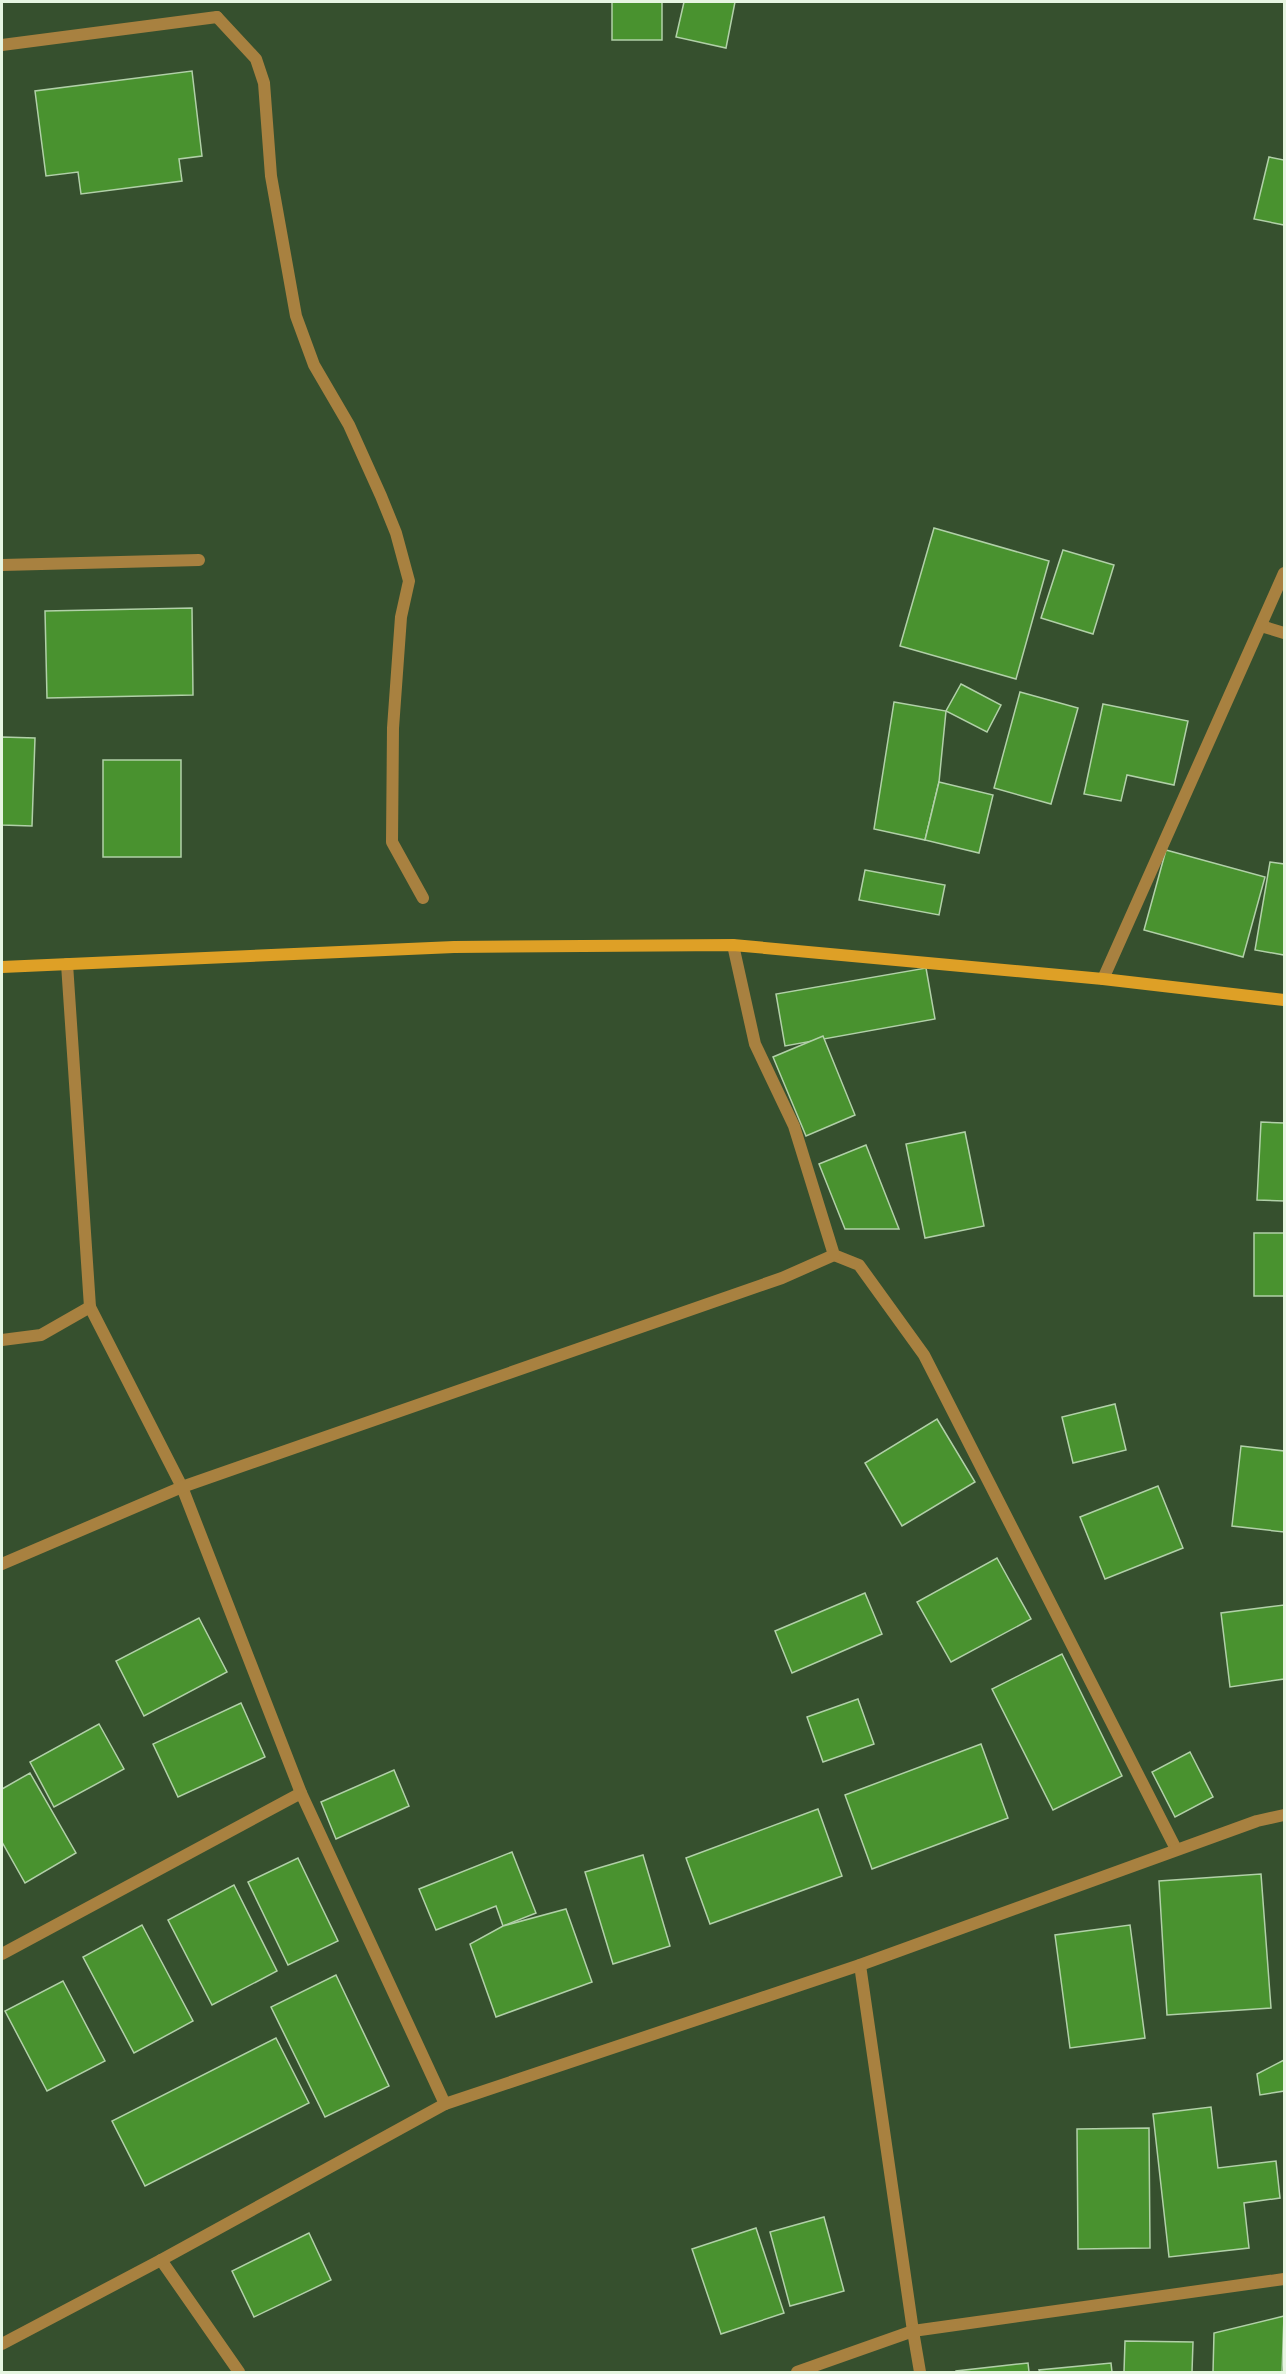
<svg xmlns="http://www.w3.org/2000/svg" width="1286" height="2374" font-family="Poppins,sans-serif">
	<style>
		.building { fill: #49922f; stroke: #b1d0a8; stroke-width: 1.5 }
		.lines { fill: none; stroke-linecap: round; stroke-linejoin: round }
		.lane { stroke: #a88140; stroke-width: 12 }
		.street { stroke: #a88140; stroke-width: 12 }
		.secondary { stroke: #dea026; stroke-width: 12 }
	</style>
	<rect width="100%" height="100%" fill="#36502e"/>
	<g class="building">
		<rect x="612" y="2" width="50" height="38"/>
		<polygon points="684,2 735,2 726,48 676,37"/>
		<polygon points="192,71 202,156 179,159 182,181 81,194 78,172 46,176 35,91"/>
		<polygon points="1269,157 1284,160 1284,225 1254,219"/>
		<polygon points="934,528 1049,561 1016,679 900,646"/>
		<polygon points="1063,550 1114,565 1093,634 1041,618"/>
		<polygon points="192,608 193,695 47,698 45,611"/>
		<polygon points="961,684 1001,705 987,732 946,711"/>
		<polygon points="1020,692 1078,708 1051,804 994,788"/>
		<polygon points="894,702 946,711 939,782 925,840 874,829"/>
		<polygon points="1103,704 1188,721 1174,785 1127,775 1121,801 1084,794"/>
		<polygon points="2,737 35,738 32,826 2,825"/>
		<rect x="103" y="760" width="78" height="97"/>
		<polygon points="939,782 993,795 979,853 925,840"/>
		<polygon points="1166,850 1265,877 1243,957 1144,930"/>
		<polygon points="1270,862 1284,864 1284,955 1255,950"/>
		<polygon points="865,870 945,885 939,915 859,900"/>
		<polygon points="926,968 935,1019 785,1046 776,994"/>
		<polygon points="823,1036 855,1115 806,1136 773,1057"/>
		<polygon points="1261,1122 1284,1123 1284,1201 1257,1200"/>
		<polygon points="965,1132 984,1226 925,1238 906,1144"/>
		<polygon points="866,1145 899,1229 845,1229 819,1164"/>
		<rect x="1254" y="1233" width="30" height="63"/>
		<polygon points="1115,1404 1126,1450 1073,1463 1062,1417"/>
		<polygon points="937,1419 975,1482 902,1526 865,1463"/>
		<polygon points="1241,1446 1284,1451 1284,1532 1232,1526"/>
		<polygon points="1158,1486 1183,1548 1105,1579 1080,1517"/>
		<polygon points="997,1558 1031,1619 951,1662 917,1602"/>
		<polygon points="865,1593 882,1634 792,1673 775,1631"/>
		<polygon points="1284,1605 1284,1679 1230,1687 1221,1613"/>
		<polygon points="199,1618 227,1672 144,1716 116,1661"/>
		<polygon points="1062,1654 1122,1776 1053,1810 992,1689"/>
		<polygon points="858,1699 874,1744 823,1762 807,1717"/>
		<polygon points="241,1703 265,1757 178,1797 153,1744"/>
		<polygon points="99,1724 124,1769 54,1807 30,1762"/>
		<polygon points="981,1744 1008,1818 872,1869 845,1795"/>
		<polygon points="1190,1752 1213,1797 1175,1817 1152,1772"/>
		<polygon points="394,1770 409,1806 336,1839 321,1802"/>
		<polygon points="30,1773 76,1853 25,1883 2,1842 2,1789"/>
		<polygon points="818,1809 842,1876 710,1924 686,1858"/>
		<polygon points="512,1852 536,1913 503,1926 496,1906 436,1930 419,1889"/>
		<polygon points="643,1855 670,1946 613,1964 585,1872"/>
		<polygon points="298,1858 338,1941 288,1965 248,1882"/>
		<polygon points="1261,1874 1271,2008 1167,2015 1159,1881"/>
		<polygon points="234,1885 277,1971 212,2005 168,1920"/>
		<polygon points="566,1909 592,1982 496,2017 470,1944 503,1926"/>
		<polygon points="142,1925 193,2021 134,2053 83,1957"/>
		<polygon points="1130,1925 1145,2038 1070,2048 1055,1935"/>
		<polygon points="336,1975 389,2086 325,2117 271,2007"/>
		<polygon points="63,1981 105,2061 47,2091 5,2011"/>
		<polygon points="276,2038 309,2103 145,2186 112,2121"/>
		<polygon points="1284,2060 1284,2091 1260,2095 1257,2074"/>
		<polygon points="1211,2107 1218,2168 1276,2161 1280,2198 1244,2203 1249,2248 1169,2257 1153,2114"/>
		<polygon points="1149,2128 1150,2248 1078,2249 1077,2129"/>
		<polygon points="824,2217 844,2291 790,2306 770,2232"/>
		<polygon points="756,2228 784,2313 721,2334 692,2249"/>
		<polygon points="309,2233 331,2280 254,2317 232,2271"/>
		<polygon points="1284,2316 1282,2372 1213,2372 1214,2333"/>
		<polygon points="1125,2341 1193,2342 1192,2372 1124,2372"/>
		<polygon points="1028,2363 1029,2372 956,2372 956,2371"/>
		<polygon points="1111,2363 1112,2372 1040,2372 1039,2370"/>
	</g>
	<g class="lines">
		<polyline class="lane" points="217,17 256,59 264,83 271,176 296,316 314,365 349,425 381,496 396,533 409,581 401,617 393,728 392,842 423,898"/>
		<g class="street">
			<polyline points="2,45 217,17"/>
			<polyline points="2,565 199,560"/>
			<polyline points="1261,626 1284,633"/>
			<polyline points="733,945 755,1044 794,1126 834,1255 859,1265 924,1355 1176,1849"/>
			<polyline points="67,964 90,1307 182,1487 301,1793"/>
			<polyline points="1103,979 1284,573"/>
			<polyline points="2,1340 41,1335 90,1307"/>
			<polyline points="2,1564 182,1487 782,1278 834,1255"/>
			<polyline points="2,1954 301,1793 445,2104"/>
			<polyline points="860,1965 913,2331 1284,2279"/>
			<polyline points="161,2260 239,2372"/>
			<polyline points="2,2344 161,2260 445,2104 860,1965 1257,1821 1284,1815"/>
			<polyline points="797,2372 913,2331 920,2372"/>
		</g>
		<polyline class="secondary" points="2,967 454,947 733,945 1103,979 1284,1000"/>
	</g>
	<rect width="1286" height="2374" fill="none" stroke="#e6f5e1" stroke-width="6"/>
</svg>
